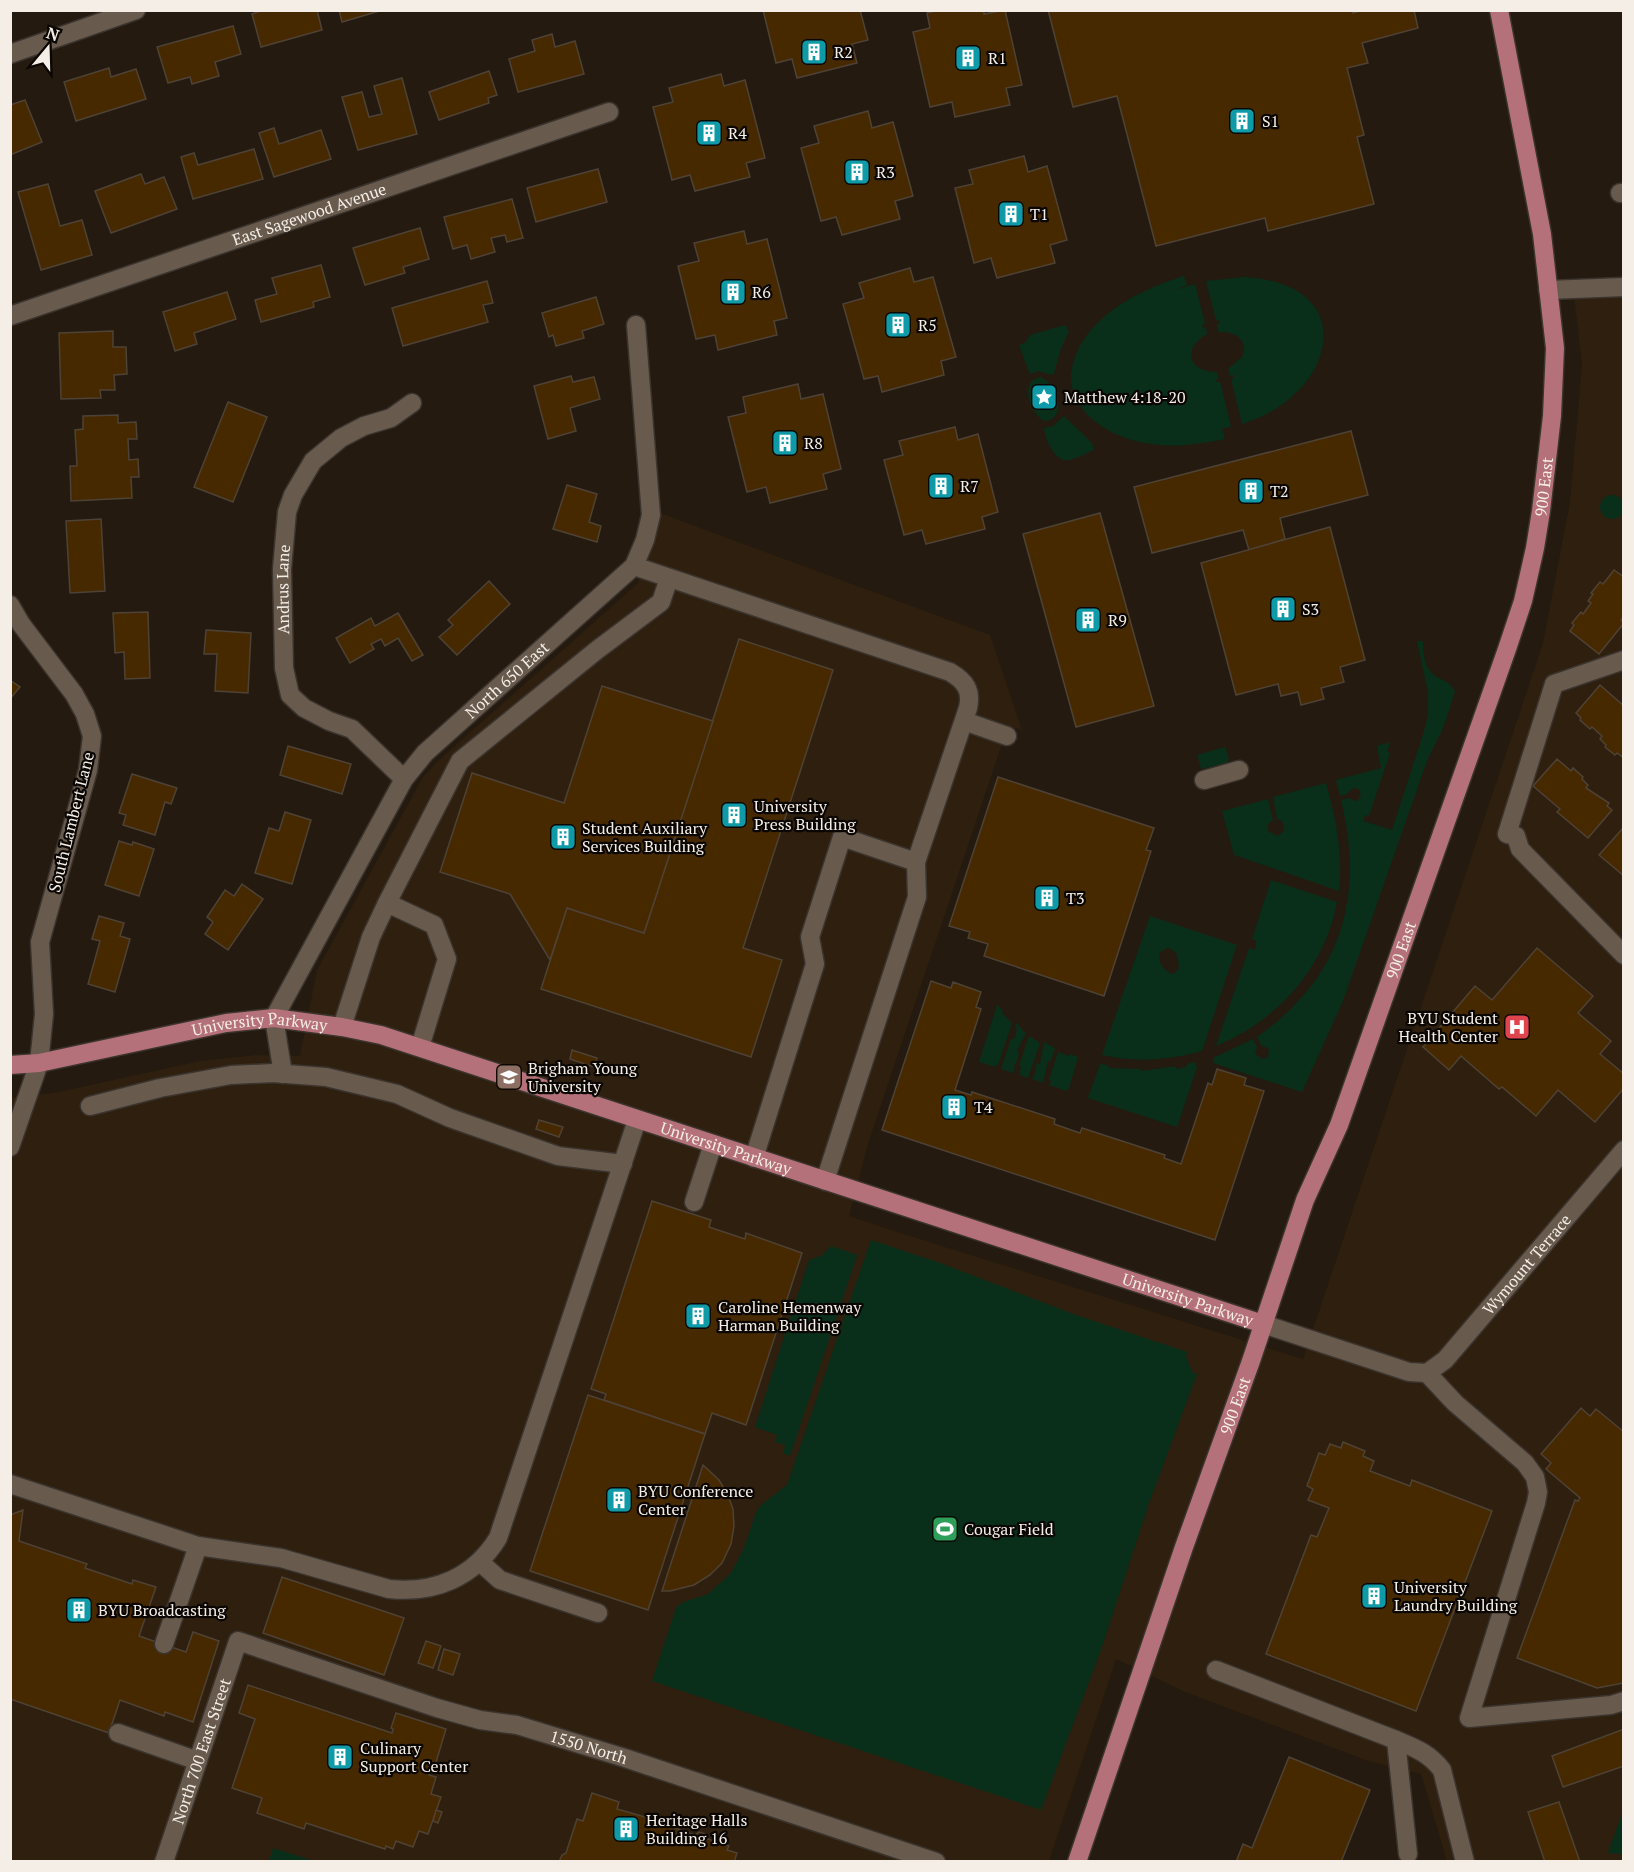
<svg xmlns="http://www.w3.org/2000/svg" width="1634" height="1872" font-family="'PT Serif',serif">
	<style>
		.built { fill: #2e1f0e }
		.green { fill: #092f1b; fill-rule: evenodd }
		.building { fill: #472900; stroke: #4e4236; stroke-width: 1.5 }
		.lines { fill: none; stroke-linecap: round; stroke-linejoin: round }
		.minor-casing { stroke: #3b342e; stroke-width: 21 }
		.major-casing { stroke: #3b342e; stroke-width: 21 }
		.minor { stroke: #685b4e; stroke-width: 18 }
		.major { stroke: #b57179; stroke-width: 18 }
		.labels { text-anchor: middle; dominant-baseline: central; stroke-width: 4.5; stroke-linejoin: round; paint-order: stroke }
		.poi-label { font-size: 16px; fill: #f5eee6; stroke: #0a0603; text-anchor: start }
		.street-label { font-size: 16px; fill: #f5eee6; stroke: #0a0603 }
	</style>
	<rect width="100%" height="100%" fill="#241a0f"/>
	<polygon class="built" points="1623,286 1623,1861 1447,1861 1421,1774 1368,1761 1185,1692 1116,1659 1049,1861 11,1861 10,1098 54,1093 200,1061 256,1055 300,1056 317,970 423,777 439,760 638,583 660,513 990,635 1022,730 1008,726 868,1144 849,1216 891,1230 1303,1359 1543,643 1570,502 1582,365 1574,295"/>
	<g class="green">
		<path d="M1184 276 1187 285 1175 290 1195 284 1205 324 1202 325 1203 328 1206 327 1207 334C1182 348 1188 372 1217 372L1219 379H1216V382L1220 381 1231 426 1222 429 1225 439C1203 443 1183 447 1161 445 1135 443 1109 435 1090 417 1077 405 1068 386 1072 368 1083 317 1139 290 1184 276Z"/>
		<path d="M1244 277C1364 284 1336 396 1242 424L1231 379 1233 378V375L1230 376 1228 369 1242 357C1249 339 1235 331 1218 332L1217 324 1220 323 1219 320 1216 321 1206 281Z"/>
		<polygon points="1065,325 1069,331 1060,351 1054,374 1050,375 1039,371 1030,374 1019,345 1026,342 1030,335"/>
		<path d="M1041 377C1057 384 1068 420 1044 421 1030 413 1018 380 1041 377Z"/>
		<path d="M1064 416 1092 443 1094 450C1086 453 1078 458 1070 460 1055 463 1045 440 1044 428L1053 426Z"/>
		<circle cx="1612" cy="507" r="12"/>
		<path d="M1417 641H1423C1423 653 1424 670 1437 677 1446 682 1451 683 1455 692L1443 728 1427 761 1343 1001 1302 1092 1213 1063V1058L1253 1039 1257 1047 1255 1053 1260 1058 1263 1059 1268 1057 1269 1049 1261 1045 1257 1037C1341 977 1365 899 1341 800L1349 798 1355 801 1358 800 1361 795 1359 789 1353 788 1347 794 1340 796 1336 780 1381 768 1377 746 1390 742 1387 752 1390 753 1369 816 1365 815 1363 821 1392 830 1424 731 1428 714V692Z"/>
		<polygon points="1225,747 1229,759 1227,763 1201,769 1197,755"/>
		<path d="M1326 783C1336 819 1343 853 1339 891L1234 855 1222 811 1268 799 1273 820 1268 824V831L1277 836 1283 832 1284 827 1282 821 1277 819 1273 797Z"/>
		<path d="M1271 880 1337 902C1325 968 1277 1021 1216 1046L1249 948 1255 950 1256 941 1260 942 1252 939Z"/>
		<path d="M1150 916 1237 945 1202 1051C1170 1060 1136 1063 1102 1055ZM1167 948C1178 950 1178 958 1179 968L1174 974C1164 972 1157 962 1160 952Z"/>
		<polygon points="997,1005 1003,1011 1002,1013 1012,1023 998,1065 996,1065 995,1067 979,1062"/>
		<polygon points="1016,1023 1026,1033 1017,1051 1019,1053 1016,1064 1013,1065 1015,1066 1013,1073 1001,1069 1011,1039 1014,1039 1017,1029 1015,1028"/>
		<polygon points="1029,1036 1040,1043 1028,1078 1019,1075 1021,1067 1019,1066"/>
		<polygon points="1044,1042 1055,1048 1051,1061 1048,1061 1043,1083 1032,1079 1036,1071 1035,1070 1037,1063 1040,1064"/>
		<polygon points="1058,1052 1069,1056 1070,1054 1078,1057 1069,1088 1066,1091 1049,1085 1051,1081 1049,1080"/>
		<polygon points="1195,1062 1197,1067 1177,1127 1088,1098 1100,1064 1108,1065 1109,1068 1141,1069 1142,1071 1176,1066 1176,1069 1186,1067 1187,1064"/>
		<polygon points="871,1240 943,1264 1073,1314 1187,1352 1186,1356 1192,1372 1197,1374 1149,1503 1102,1647 1041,1810 652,1681 676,1608 681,1603 708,1594 731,1573 744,1548 756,1512 762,1504 787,1485"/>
		<polygon points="831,1246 857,1255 790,1456 783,1453 785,1445 775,1442 777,1435 755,1427 809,1260 821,1256"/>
		<polygon points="1623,1811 1623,1854 1608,1853 1610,1847"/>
		<polygon points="273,1848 314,1861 269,1861"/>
	</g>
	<g class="building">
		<polygon points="263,10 317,10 322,30 261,47 252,14"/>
		<polygon points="339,10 383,10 342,22"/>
		<polygon points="763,10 860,10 868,40 852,44 857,63 797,78 792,59 776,63"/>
		<polygon points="939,10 984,10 984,14 1005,10 1022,85 1006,88 1010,105 955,117 952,102 930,107 913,32 930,28 927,13"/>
		<polygon points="1048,10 1352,10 1353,13 1363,10 1414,10 1418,28 1362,43 1368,63 1347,68 1364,135 1357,137 1374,204 1268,231 1265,218 1156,246 1117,96 1073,107"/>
		<polygon points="233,26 241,54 215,62 219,76 192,84 190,77 168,83 157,47"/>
		<polygon points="552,34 555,47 575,41 584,74 518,92 509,59 535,51 532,40"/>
		<polygon points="109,68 111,77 136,69 146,99 76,121 64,82"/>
		<polygon points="489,71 497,95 488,98 489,103 439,120 429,92"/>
		<polygon points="721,74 724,86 745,80 765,158 746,163 750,177 695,191 690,175 672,180 653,107 673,102 669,88"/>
		<polygon points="402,78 417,134 358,150 342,97 362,92 369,117 382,114 374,86"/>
		<polygon points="25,100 42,142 10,155 10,105"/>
		<polygon points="868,111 872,128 893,122 913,196 895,201 900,219 842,235 836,217 821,221 801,148 819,143 814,126"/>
		<polygon points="274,128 279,144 321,130 331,159 274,177 259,133"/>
		<polygon points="254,149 263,179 193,199 181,157 194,153 198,165"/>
		<polygon points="1024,156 1028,172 1047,166 1067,240 1050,245 1055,263 997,278 991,258 974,263 955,188 973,184 969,170"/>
		<polygon points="598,169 607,202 536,222 527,188"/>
		<polygon points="141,174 145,184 164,177 177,209 111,233 95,191"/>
		<polygon points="48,184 60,226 82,220 92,255 41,270 18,192"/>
		<polygon points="512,199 523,238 507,242 505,235 491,238 495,252 471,259 467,245 453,249 444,217"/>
		<polygon points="420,228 429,259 403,267 405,273 365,285 353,248"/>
		<polygon points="744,231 747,244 767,239 787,318 774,321 777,335 718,350 715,335 696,339 678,266 699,261 694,243"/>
		<polygon points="321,265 330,297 313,302 314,307 261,322 255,300 277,294 272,278"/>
		<polygon points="910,268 914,282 933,277 956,357 941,361 944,375 882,392 878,376 864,379 843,304 864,298 859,283"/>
		<polygon points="487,281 493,303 483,305 488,322 403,346 392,308"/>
		<polygon points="227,292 236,319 194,333 197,344 175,351 163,312"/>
		<polygon points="596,297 604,324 582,331 584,338 556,346 553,335 549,337 542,313"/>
		<polygon points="113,331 113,347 126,347 127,374 114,375 115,390 100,390 101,398 61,399 59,333"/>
		<polygon points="571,376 573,382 594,377 600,399 570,408 576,431 548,439 534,386"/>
		<polygon points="798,384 801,399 823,394 841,469 823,474 827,489 770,503 766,487 747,492 728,417 746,413 743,397"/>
		<polygon points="228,402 267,417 233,502 194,487"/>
		<polygon points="118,415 118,423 136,422 137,439 128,439 129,460 138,459 139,477 131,477 132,498 71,501 70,466 77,466 75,430 83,429 83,416"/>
		<polygon points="955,427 958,440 978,434 998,512 982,517 985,529 926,544 922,530 904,535 884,460 903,455 899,441"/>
		<polygon points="1351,431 1368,495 1280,518 1285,539 1249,550 1243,530 1152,553 1134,487"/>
		<polygon points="567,485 597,494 589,522 601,526 597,542 553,529"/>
		<polygon points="1100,513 1154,706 1076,727 1023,534"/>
		<polygon points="101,519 105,591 70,593 66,521"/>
		<polygon points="1330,527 1365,660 1340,667 1344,682 1321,688 1324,699 1301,705 1298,692 1281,696 1278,684 1236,695 1201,563"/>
		<polygon points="1614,570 1624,577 1624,616 1621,620 1624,623 1599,654 1570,631 1574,625 1572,623 1581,612 1583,614 1591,603 1588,601 1593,594 1591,593 1600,582 1603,584"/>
		<polygon points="489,581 510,604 457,655 439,637 453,625 448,620"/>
		<polygon points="148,612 150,678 125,679 124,652 115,653 113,613"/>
		<polygon points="398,613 423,655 412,661 398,638 385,646 381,639 371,644 374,649 350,663 336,638 371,618 375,626"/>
		<polygon points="206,630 251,633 248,693 215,691 217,654 204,654"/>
		<polygon points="739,639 833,670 743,948 782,960 751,1057 541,989 567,908 644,933"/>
		<polygon points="10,680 20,687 10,699"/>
		<polygon points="1600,685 1624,706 1624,758 1617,753 1615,755 1605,747 1606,745 1600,739 1602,736 1592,727 1590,729 1580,720 1581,718 1576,713"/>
		<polygon points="602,686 713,721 644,933 567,908 550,960 510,894 440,872 472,773 564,803"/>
		<polygon points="288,746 351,764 342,794 280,775"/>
		<polygon points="1557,759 1571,771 1573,768 1583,777 1582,779 1588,785 1586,788 1609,803 1607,806 1612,810 1588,838 1557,812 1560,809 1533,786"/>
		<polygon points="132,774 177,788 171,804 165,802 155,835 123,825 126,815 119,813"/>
		<polygon points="998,777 1154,828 1146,850 1151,851 1104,996 984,956 988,944 968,938 970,932 949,926"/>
		<polygon points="285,812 311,820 292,884 255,873 269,828 279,831"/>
		<polygon points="1623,828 1624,829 1624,876 1599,855"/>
		<polygon points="119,841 132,845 133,842 154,849 139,896 105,885"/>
		<polygon points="242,884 263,899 228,950 205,934 213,922 207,917 225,890 234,896"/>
		<polygon points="99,916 124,923 120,936 130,939 115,992 88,984 100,941 92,939"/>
		<polygon points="1537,948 1593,996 1578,1013 1611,1041 1600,1054 1624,1074 1624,1088 1595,1122 1558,1090 1536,1116 1502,1087 1499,1089 1461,1056 1449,1070 1423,1047 1475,986 1492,1000"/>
		<polygon points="931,981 951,988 953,982 981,992 976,1007 981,1009 955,1090 971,1095 972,1092 1055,1119 1054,1124 1080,1133 1082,1128 1165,1155 1164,1158 1181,1164 1208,1083 1212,1085 1217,1069 1246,1078 1244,1085 1264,1091 1215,1240 882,1130"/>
		<polygon points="572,1050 597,1058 594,1067 570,1059"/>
		<polygon points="539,1120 563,1127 559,1137 536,1129"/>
		<polygon points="652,1201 711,1220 709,1227 745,1239 746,1233 802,1253 746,1425 712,1413 705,1434 604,1400 606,1394 591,1389"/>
		<polygon points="588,1395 705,1434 648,1610 530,1571"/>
		<polygon points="1581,1408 1590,1416 1596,1409 1624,1432 1624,1683 1597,1688 1517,1658 1575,1500 1578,1501 1580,1498 1546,1469 1551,1463 1541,1454"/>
		<polygon points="1343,1442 1365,1451 1363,1456 1374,1461 1370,1471 1410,1486 1412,1480 1492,1511 1416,1711 1266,1654 1311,1535 1317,1537 1329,1508 1308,1500 1313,1489 1307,1486 1319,1453 1325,1455 1330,1444 1341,1448"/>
		<polygon points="703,1465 719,1480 727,1493 733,1509 734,1526 731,1544 722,1563 710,1575 694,1585 670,1591 662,1591"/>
		<polygon points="23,1510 19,1541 87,1564 85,1568 132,1584 133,1580 156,1587 139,1636 186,1652 193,1632 219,1641 193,1722 165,1712 164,1716 120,1700 109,1733 10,1699 10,1515"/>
		<polygon points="282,1577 404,1618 384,1675 263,1633"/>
		<polygon points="426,1641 441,1646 433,1668 418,1663"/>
		<polygon points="444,1649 460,1654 453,1675 438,1670"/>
		<polygon points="248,1685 392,1733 393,1729 391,1728 396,1713 446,1729 433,1772 430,1771 429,1775 436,1777 431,1794 441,1797 428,1834 419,1831 413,1847 396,1841 393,1849 386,1846 385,1849 306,1823 304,1829 257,1813 262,1798 232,1788 255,1719 239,1713"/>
		<polygon points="1624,1729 1624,1766 1563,1787 1552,1756"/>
		<polygon points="1289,1757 1370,1790 1341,1862 1236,1862 1243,1844 1252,1848"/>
		<polygon points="592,1793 619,1802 617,1809 670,1824 669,1826 695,1835 699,1832 706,1834 708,1839 729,1846 727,1850 737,1853 734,1862 559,1862 562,1855 566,1853 577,1819 583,1821"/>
		<polygon points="1559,1802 1580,1862 1545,1862 1528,1812"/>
		<polygon points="436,1810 442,1812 438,1823 433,1821"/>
	</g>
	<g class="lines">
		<defs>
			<g id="minor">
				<polyline points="10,54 136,10"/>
				<polyline points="1620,193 1624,193"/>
				<polyline points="1548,290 1624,287"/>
				<path id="s1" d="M10 316 609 112"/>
				<path d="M634 566 950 672C965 681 972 690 968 708L916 862 917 897 825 1181"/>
				<polyline points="10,605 21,624 74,694 85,714 92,736 88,770 40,942 44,1014 39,1063 10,1147"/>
				<polyline points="1624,660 1554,684 1507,834 1516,836 1520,849 1624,955"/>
				<polyline points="964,721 1007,736"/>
				<path id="s2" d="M404 779 352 729 329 721 304 708 290 695 284 668 282 569 287 512 293 495 313 461 341 438 364 426 391 418 412 403"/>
				<polyline points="1204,780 1239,770"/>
				<polyline points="387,903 460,761 597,650 661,602 669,578"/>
				<polyline points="342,1027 371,937 387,903 434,925 447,959 420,1047"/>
				<path id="s3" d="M283 1074 274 1018 404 779 425 753 634 566 645 540 651 515 636 325"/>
				<polyline points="90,1106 160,1088 231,1075 273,1073 326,1077 397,1094 450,1118 558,1156 623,1164"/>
				<polyline points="754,1158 815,964 810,937 842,837 916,862"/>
				<polyline points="694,1202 713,1144"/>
				<polyline points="1263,1324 1409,1372 1427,1373"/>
				<polyline points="1427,1373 1455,1403 1525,1463 1535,1477 1538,1492 1536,1503 1469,1718 1611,1705 1624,1701"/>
				<path id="s4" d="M1427 1373 1445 1360 1624 1150"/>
				<path d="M10 1484 198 1546 281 1558 389 1589C435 1594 474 1577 498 1538L637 1120"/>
				<polyline points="480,1562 500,1580 598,1613"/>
				<polyline points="164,1644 198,1546"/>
				<polyline points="1216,1670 1396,1740 1408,1854"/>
				<polyline points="118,1733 198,1761"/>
				<path d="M1396 1740C1415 1748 1429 1753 1442 1770L1465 1862"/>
				<path id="s5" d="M164 1862 238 1641 437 1708 480 1720 517 1725 625 1758 936 1862"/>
			</g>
			<g id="major">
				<path id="s6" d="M10 1065 39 1063 226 1023 274 1018 342 1027 381 1035 1263 1324"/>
				<path id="s7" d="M1077 1862 1184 1547 1251 1361 1305 1200 1339 1125 1507 649 1523 601 1535 548 1541 511 1552 416 1555 348 1542 234 1499 10"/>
			</g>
		</defs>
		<use href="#minor" class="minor-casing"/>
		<use href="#major" class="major-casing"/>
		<use href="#minor" class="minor"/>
		<use href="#major" class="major"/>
	</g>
	<defs>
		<symbol id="building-square" viewBox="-11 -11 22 22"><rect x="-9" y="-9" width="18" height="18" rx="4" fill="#0f9aa8" stroke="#0a0603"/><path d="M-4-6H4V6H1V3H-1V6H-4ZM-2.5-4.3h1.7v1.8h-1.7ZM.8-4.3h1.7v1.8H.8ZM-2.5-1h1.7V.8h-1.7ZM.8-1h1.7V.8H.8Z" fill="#fff"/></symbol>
		<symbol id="sight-square" viewBox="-11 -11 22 22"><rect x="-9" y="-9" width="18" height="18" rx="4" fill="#0f9aa8" stroke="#0a0603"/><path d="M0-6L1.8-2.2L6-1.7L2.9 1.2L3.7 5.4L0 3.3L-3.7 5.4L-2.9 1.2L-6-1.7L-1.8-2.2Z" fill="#fff"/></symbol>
		<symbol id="hospital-square" viewBox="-11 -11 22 22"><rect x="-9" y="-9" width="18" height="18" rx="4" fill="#e0444e" stroke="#0a0603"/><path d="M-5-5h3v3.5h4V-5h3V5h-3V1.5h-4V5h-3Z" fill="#fff"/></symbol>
		<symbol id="university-square" viewBox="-11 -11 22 22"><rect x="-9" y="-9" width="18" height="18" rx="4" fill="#8d6e63" stroke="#0a0603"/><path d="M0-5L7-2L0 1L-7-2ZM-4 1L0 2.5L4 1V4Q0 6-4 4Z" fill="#fff"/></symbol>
		<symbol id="stadium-square" viewBox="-11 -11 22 22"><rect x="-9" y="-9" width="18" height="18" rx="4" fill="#2e9e5b" stroke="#0a0603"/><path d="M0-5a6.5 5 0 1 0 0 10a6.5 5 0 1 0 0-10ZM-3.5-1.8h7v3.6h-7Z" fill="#fff"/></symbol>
	</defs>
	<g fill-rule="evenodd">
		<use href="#building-square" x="799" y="37" width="30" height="30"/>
		<use href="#building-square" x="953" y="43" width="30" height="30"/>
		<use href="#building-square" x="1227" y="106" width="30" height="30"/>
		<use href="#building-square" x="694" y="118" width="30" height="30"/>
		<use href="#building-square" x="842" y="157" width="30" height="30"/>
		<use href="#building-square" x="996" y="199" width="30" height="30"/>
		<use href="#building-square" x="718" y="277" width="30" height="30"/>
		<use href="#building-square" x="883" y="310" width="30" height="30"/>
		<use href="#sight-square" x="1029" y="382" width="30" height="30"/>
		<use href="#building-square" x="770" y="428" width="30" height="30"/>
		<use href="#building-square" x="926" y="471" width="30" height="30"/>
		<use href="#building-square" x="1236" y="476" width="30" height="30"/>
		<use href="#building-square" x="1268" y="594" width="30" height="30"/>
		<use href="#building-square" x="1073" y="605" width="30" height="30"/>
		<use href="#building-square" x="719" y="800" width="30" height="30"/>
		<use href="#building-square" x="548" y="822" width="30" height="30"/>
		<use href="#building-square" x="1032" y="883" width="30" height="30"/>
		<use href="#hospital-square" x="1502" y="1012" width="30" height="30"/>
		<use href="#university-square" x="494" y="1062" width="30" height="30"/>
		<use href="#building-square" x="939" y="1092" width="30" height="30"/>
		<use href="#building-square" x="683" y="1301" width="30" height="30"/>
		<use href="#building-square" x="604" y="1485" width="30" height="30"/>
		<use href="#stadium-square" x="930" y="1514" width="30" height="30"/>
		<use href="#building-square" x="1359" y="1581" width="30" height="30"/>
		<use href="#building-square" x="64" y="1595" width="30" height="30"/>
		<use href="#building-square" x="325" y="1742" width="30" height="30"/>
		<use href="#building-square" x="611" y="1814" width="30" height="30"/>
	</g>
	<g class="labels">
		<g class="poi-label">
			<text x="834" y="52">R2</text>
			<text x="988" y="58">R1</text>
			<text x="1262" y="121">S1</text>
			<text x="728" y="133">R4</text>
			<text x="876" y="172">R3</text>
			<text x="1030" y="214">T1</text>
			<text x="752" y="292">R6</text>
			<text x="918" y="325">R5</text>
			<text x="1064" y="397">Matthew 4:18-20</text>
			<text x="804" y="443">R8</text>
			<text x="960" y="486">R7</text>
			<text x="1270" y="491">T2</text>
			<text x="1302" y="609">S3</text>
			<text x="1108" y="620">R9</text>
			<text x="754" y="806">University<tspan x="754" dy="18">Press Building</tspan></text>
			<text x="582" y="828">Student Auxiliary<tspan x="582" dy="18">Services Building</tspan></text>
			<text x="1066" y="898">T3</text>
			<text x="1498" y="1018" text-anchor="end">BYU Student<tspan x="1498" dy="18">Health Center</tspan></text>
			<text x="528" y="1068">Brigham Young<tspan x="528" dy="18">University</tspan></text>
			<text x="974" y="1107">T4</text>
			<text x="718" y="1307">Caroline Hemenway<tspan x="718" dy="18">Harman Building</tspan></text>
			<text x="638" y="1491">BYU Conference<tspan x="638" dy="18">Center</tspan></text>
			<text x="964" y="1529">Cougar Field</text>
			<text x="1394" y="1587">University<tspan x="1394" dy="18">Laundry Building</tspan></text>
			<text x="98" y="1610">BYU Broadcasting</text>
			<text x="360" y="1748">Culinary<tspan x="360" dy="18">Support Center</tspan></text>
			<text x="646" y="1820">Heritage Halls<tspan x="646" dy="18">Building 16</tspan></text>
		</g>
		<g class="street-label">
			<text stroke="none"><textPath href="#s1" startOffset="316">East Sagewood Avenue</textPath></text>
			<text stroke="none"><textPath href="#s7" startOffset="1454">900 East</textPath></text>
			<text stroke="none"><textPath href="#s2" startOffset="250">Andrus Lane</textPath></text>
			<text stroke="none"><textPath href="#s3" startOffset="472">North 650 East</textPath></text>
			<text transform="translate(71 822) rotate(-76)">South Lambert Lane</text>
			<text stroke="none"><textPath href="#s7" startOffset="968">900 East</textPath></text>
			<text stroke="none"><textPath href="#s6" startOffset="254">University Parkway</textPath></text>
			<text stroke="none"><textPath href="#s6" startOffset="740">University Parkway</textPath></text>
			<text stroke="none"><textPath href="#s4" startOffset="148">Wymount Terrace</textPath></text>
			<text stroke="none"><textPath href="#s6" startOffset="1226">University Parkway</textPath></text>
			<text stroke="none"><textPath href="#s7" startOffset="483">900 East</textPath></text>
			<text stroke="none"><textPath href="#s5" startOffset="600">1550 North</textPath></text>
			<text stroke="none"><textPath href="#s5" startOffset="117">North 700 East Street</textPath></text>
		</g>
	</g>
	<rect width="1634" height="1872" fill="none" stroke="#f5eee6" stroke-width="24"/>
	<g transform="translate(48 48) rotate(19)" stroke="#0a0603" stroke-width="4.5" paint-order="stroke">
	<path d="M0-4.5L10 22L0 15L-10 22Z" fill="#f5eee6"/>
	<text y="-9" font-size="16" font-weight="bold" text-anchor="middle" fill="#f5eee6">N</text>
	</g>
</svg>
